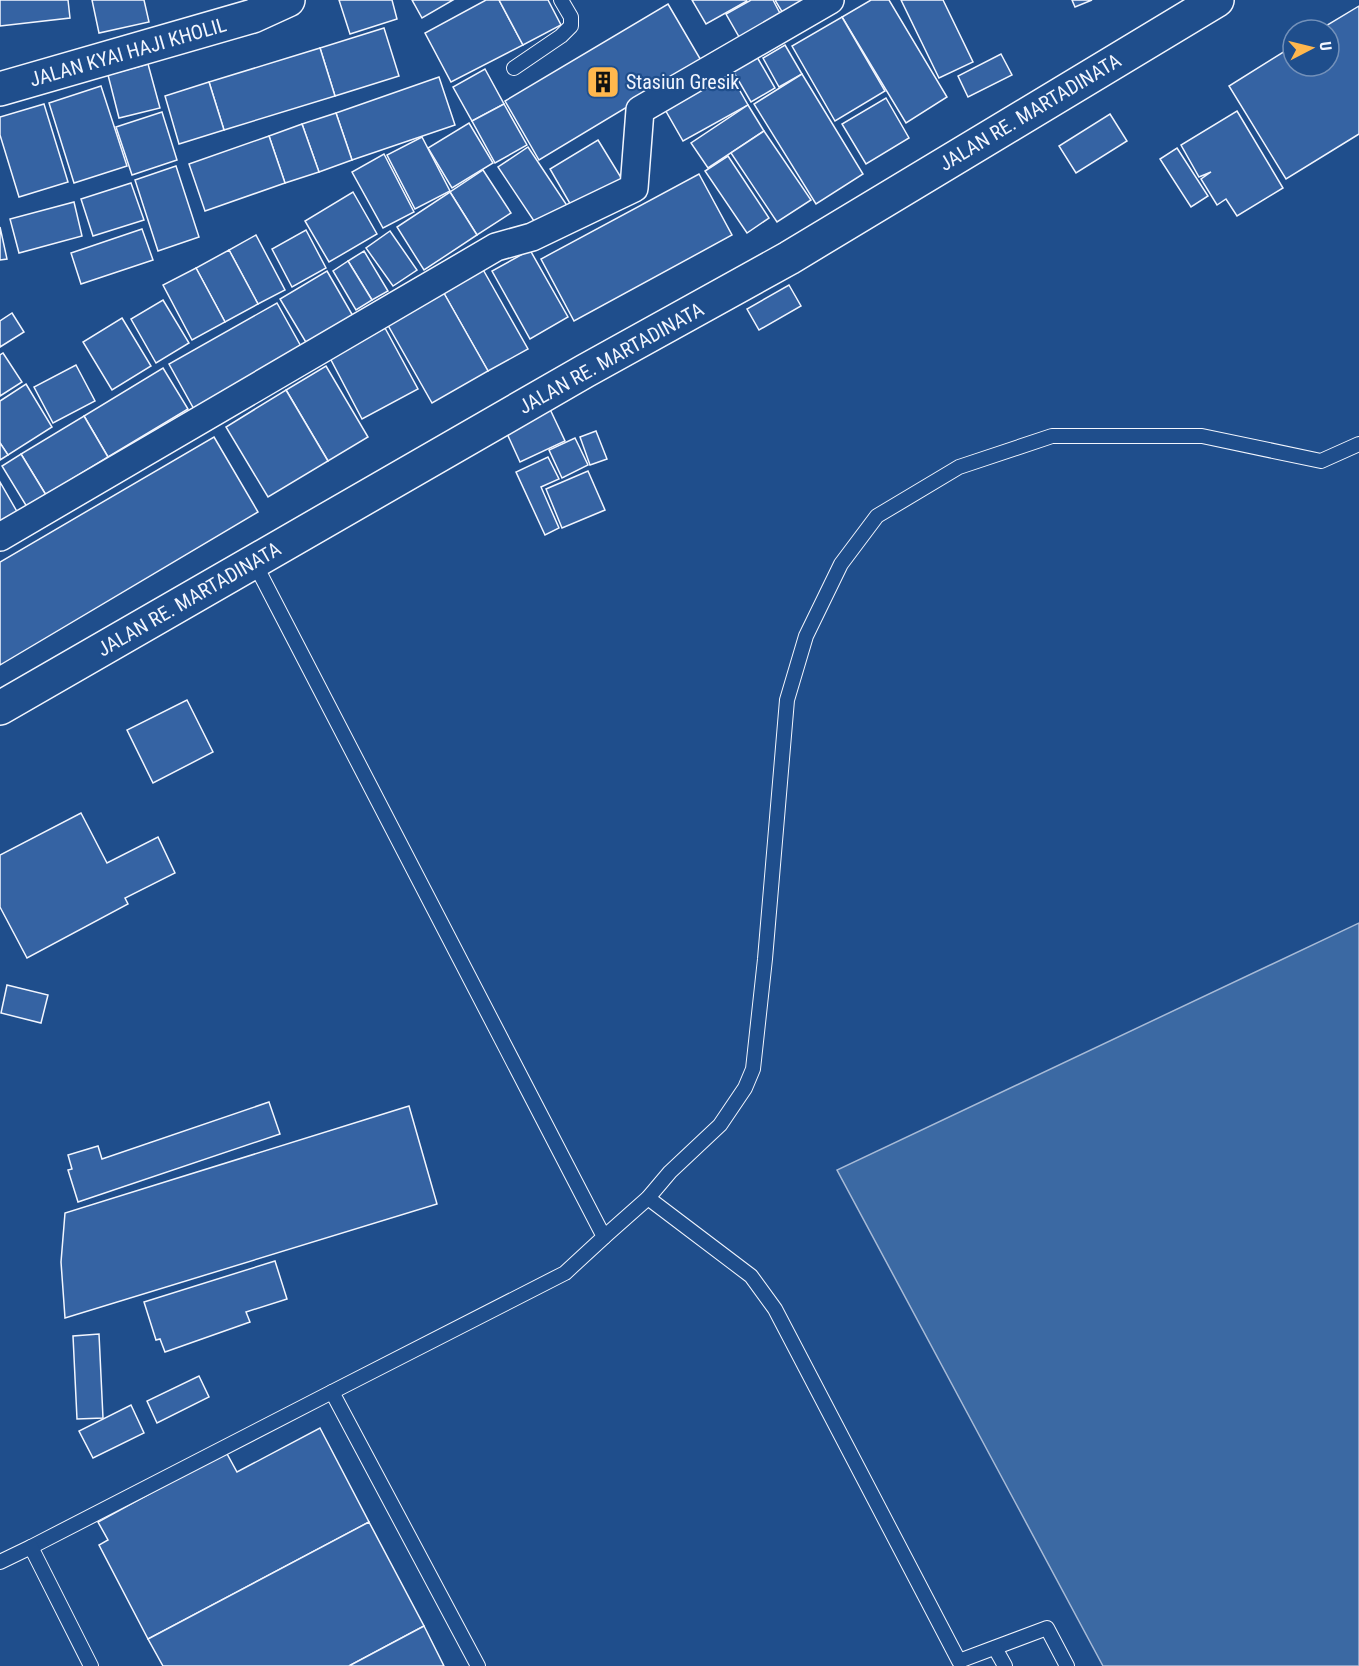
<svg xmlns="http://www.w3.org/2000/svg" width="1359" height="1666" font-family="'Roboto Condensed',sans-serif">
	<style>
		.water { fill: #3b69a3; stroke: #a8bbd7; stroke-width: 1.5 }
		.building { fill: #3563a3; stroke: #f2f6ff; stroke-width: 1.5 }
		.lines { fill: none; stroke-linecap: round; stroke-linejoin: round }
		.lane-casing { stroke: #f2f6ff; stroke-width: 16 }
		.street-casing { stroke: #f2f6ff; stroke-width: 30 }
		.secondary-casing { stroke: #f2f6ff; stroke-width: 36 }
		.lane { stroke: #1f4e8c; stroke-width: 14 }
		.street { stroke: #1f4e8c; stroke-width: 27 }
		.secondary { stroke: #1f4e8c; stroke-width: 33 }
		.labels { text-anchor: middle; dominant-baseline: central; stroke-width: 4.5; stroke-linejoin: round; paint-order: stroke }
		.street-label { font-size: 20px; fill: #f2f6ff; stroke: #1f4e8c }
		.poi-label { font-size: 20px; fill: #f2f6ff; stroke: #1f4e8c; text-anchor: start }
	</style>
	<rect width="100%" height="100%" fill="#1f4e8c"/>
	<polygon class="water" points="1359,923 1359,1666 1103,1666 837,1170"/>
	<g class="building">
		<polygon points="0,0 68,0 70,18 0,26"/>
		<polygon points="92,0 144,0 149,22 99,33"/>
		<polygon points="339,0 392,0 397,19 350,34"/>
		<polygon points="412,0 453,0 422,18"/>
		<polygon points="486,0 499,0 523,45 451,82 425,33"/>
		<polygon points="499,0 548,0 561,25 523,45"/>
		<polygon points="692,0 746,0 747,1 706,24"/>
		<polygon points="751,0 773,0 783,19 742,42 726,14"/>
		<polygon points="775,0 809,0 784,15"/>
		<polygon points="871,0 889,0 947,97 906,123 842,17"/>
		<polygon points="901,0 943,0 973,62 939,78"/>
		<polygon points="1072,0 1092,0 1075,7"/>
		<polygon points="668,4 702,62 539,160 505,101"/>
		<polygon points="1359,6 1359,134 1286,179 1229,86 1293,46 1293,66 1329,66 1329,30 1319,30"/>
		<polygon points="842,17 885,91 835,121 792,46"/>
		<polygon points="384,28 399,76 335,96 320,48"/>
		<polygon points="785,45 802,74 779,87 763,58"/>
		<polygon points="320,48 335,96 224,130 209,82"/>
		<polygon points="1001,54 1012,75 968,97 958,76"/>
		<polygon points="757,57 775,88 751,102 733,71"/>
		<polygon points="148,64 160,108 119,118 108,75"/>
		<polygon points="485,69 504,104 472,121 453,87"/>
		<polygon points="728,70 748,105 683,141 663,106"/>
		<polygon points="802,74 863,174 816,204 754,104"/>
		<polygon points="439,77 455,125 352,160 336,113"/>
		<polygon points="209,82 224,130 179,144 165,96"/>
		<polygon points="101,86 127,166 74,183 49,103"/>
		<polygon points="886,98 909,138 866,164 842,124"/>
		<polygon points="44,104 68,182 19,197 0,135 0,117"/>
		<polygon points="504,104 527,145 495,163 472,121"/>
		<polygon points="748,105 764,131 708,168 691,143"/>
		<polygon points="1237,111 1283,188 1237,216 1226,199 1217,205 1201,179 1211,172 1199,177 1181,145"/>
		<polygon points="162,112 177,160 132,175 116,127"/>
		<polygon points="336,113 352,160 319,172 302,124"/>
		<polygon points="1110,114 1127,141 1076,173 1059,146"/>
		<polygon points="469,123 493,163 452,188 428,148"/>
		<polygon points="302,124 319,172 285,183 269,136"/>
		<polygon points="764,131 811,200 777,222 731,153"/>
		<polygon points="269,136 285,183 205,211 189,164"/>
		<polygon points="422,137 450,191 415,209 387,155"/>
		<polygon points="598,140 625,184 576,214 550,169"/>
		<polygon points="528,147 568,207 538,227 498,167"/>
		<polygon points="1177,148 1208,196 1191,207 1160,159"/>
		<polygon points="384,154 414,212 383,228 352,172"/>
		<polygon points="728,156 769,218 747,233 705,171"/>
		<polygon points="176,166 199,237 158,251 135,180"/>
		<polygon points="483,170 511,213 477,235 450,192"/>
		<polygon points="699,174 732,235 574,321 541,259"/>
		<polygon points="131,183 144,220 93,236 81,199"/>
		<polygon points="353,192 377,234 329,262 305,221"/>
		<polygon points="450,192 477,235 424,270 397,227"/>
		<polygon points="74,202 82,236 19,253 10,219"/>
		<polygon points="0,227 7,259 0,260"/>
		<polygon points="142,229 153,260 81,284 71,253"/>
		<polygon points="306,230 326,268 292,287 272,249"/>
		<polygon points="390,231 417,270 393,286 366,248"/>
		<polygon points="256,235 285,290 258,304 229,250"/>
		<polygon points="229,250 258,304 225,322 196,268"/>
		<polygon points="530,250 568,317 530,339 492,271"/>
		<polygon points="364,251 388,291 372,300 348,261"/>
		<polygon points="348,261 372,300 356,310 333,271"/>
		<polygon points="481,266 528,349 488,371 441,288"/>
		<polygon points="196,268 225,322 192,340 163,285"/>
		<polygon points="327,271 353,316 307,344 280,299"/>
		<polygon points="789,285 801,306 759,330 747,309"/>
		<polygon points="441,288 488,371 432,403 385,320"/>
		<polygon points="163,300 189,343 156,363 131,319"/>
		<polygon points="277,303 303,350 195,411 169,364"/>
		<polygon points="12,313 24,332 0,347 0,321"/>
		<polygon points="122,318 151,366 112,390 83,342"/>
		<polygon points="385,328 418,389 362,419 330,358"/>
		<polygon points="3,353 22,382 0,396 0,355"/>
		<polygon points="76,365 95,401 53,423 34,387"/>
		<polygon points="326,366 368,437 328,461 286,390"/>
		<polygon points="163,368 188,409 108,457 84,416"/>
		<polygon points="26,384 52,427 8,455 0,443 0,401"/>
		<polygon points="286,390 328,461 268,497 226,427"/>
		<polygon points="548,405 565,441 520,462 504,427"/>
		<polygon points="84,416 108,457 46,495 21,454"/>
		<polygon points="596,431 607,459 590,465 580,437"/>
		<polygon points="214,437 258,512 0,665 0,562"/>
		<polygon points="575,438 588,465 562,478 549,450"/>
		<polygon points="0,443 8,455 0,460"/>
		<polygon points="21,454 46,495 27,507 2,466"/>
		<polygon points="548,457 559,479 541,487 559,528 545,535 516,472"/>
		<polygon points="588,471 605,510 562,528 546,489"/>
		<polygon points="0,482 19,515 0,526"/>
		<polygon points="187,700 213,752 153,783 127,730"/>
		<polygon points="81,813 107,863 158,837 175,873 125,898 128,904 27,958 0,907 0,855"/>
		<polygon points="7,985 48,995 41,1023 1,1013"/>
		<polygon points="269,1102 280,1134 78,1202 68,1170 72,1169 68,1155 98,1146 102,1159"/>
		<polygon points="409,1106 437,1204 65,1318 61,1262 65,1213"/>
		<polygon points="275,1261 287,1299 246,1312 250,1322 165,1352 160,1339 156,1340 144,1302"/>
		<polygon points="99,1334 103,1418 77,1419 73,1336"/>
		<polygon points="199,1376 209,1397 157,1423 147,1401"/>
		<polygon points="131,1405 144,1433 93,1458 79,1431"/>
		<polygon points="320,1428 369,1522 148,1639 99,1545 108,1540 98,1522 226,1452 237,1472"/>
		<polygon points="369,1522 424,1626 349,1666 163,1666 148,1639"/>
		<polygon points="424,1626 444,1666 349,1666"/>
	</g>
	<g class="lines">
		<defs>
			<g id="lane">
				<polyline points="514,68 561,36 571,26 571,17 561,0"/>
				<polyline points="254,562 604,1237 565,1273 332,1392"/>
				<polyline points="648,1198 751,1276 775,1309 959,1661 1047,1628 1067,1666"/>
				<polyline points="604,1237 648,1198 670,1172 720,1125 745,1088 753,1069 765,959 787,700 806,636 841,564 877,516 959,467 1052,436 1202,436 1321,461 1359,444"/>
				<polyline points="31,1547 332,1392 478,1666"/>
				<polyline points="0,1562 31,1547 91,1666"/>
				<polyline points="995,1648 1005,1666"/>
			</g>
			<polyline id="street" points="0,537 496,247 532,237 634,188 640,110 830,0"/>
			<g id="secondary">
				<polyline points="0,89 253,16 288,0"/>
				<polyline points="0,708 585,371 789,258 1217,0"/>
			</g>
		</defs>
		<use href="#lane" class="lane-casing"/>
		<use href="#street" class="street-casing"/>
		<use href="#secondary" class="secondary-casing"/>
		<use href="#lane" class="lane"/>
		<use href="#street" class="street"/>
		<use href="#secondary" class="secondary"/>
	</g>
	<defs>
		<symbol id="building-square" viewBox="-11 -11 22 22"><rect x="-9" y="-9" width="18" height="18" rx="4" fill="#ffb74d" stroke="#1f4e8c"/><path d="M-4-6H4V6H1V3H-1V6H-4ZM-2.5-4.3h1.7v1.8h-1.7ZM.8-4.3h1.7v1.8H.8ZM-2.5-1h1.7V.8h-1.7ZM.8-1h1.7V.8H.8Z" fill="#111"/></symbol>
	</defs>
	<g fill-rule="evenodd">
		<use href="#building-square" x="584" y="63" width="38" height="38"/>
	</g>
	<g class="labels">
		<g class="street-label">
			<text transform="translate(128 52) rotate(-16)">JALAN KYAI HAJI KHOLIL</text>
			<text transform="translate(1030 112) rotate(-31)">JALAN RE. MARTADINATA</text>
			<text transform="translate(611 358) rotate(-29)">JALAN RE. MARTADINATA</text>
			<text transform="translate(189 599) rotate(-30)">JALAN RE. MARTADINATA</text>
		</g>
		<g class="poi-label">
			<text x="626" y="82">Stasiun Gresik</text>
		</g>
	</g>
	<g transform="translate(1311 48) rotate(83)"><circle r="28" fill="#1f4e8c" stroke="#7391ba" stroke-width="1.5"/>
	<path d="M0-4.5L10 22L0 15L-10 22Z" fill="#ffb74d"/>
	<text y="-9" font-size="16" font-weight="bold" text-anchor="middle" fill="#f2f6ff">U</text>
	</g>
</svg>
